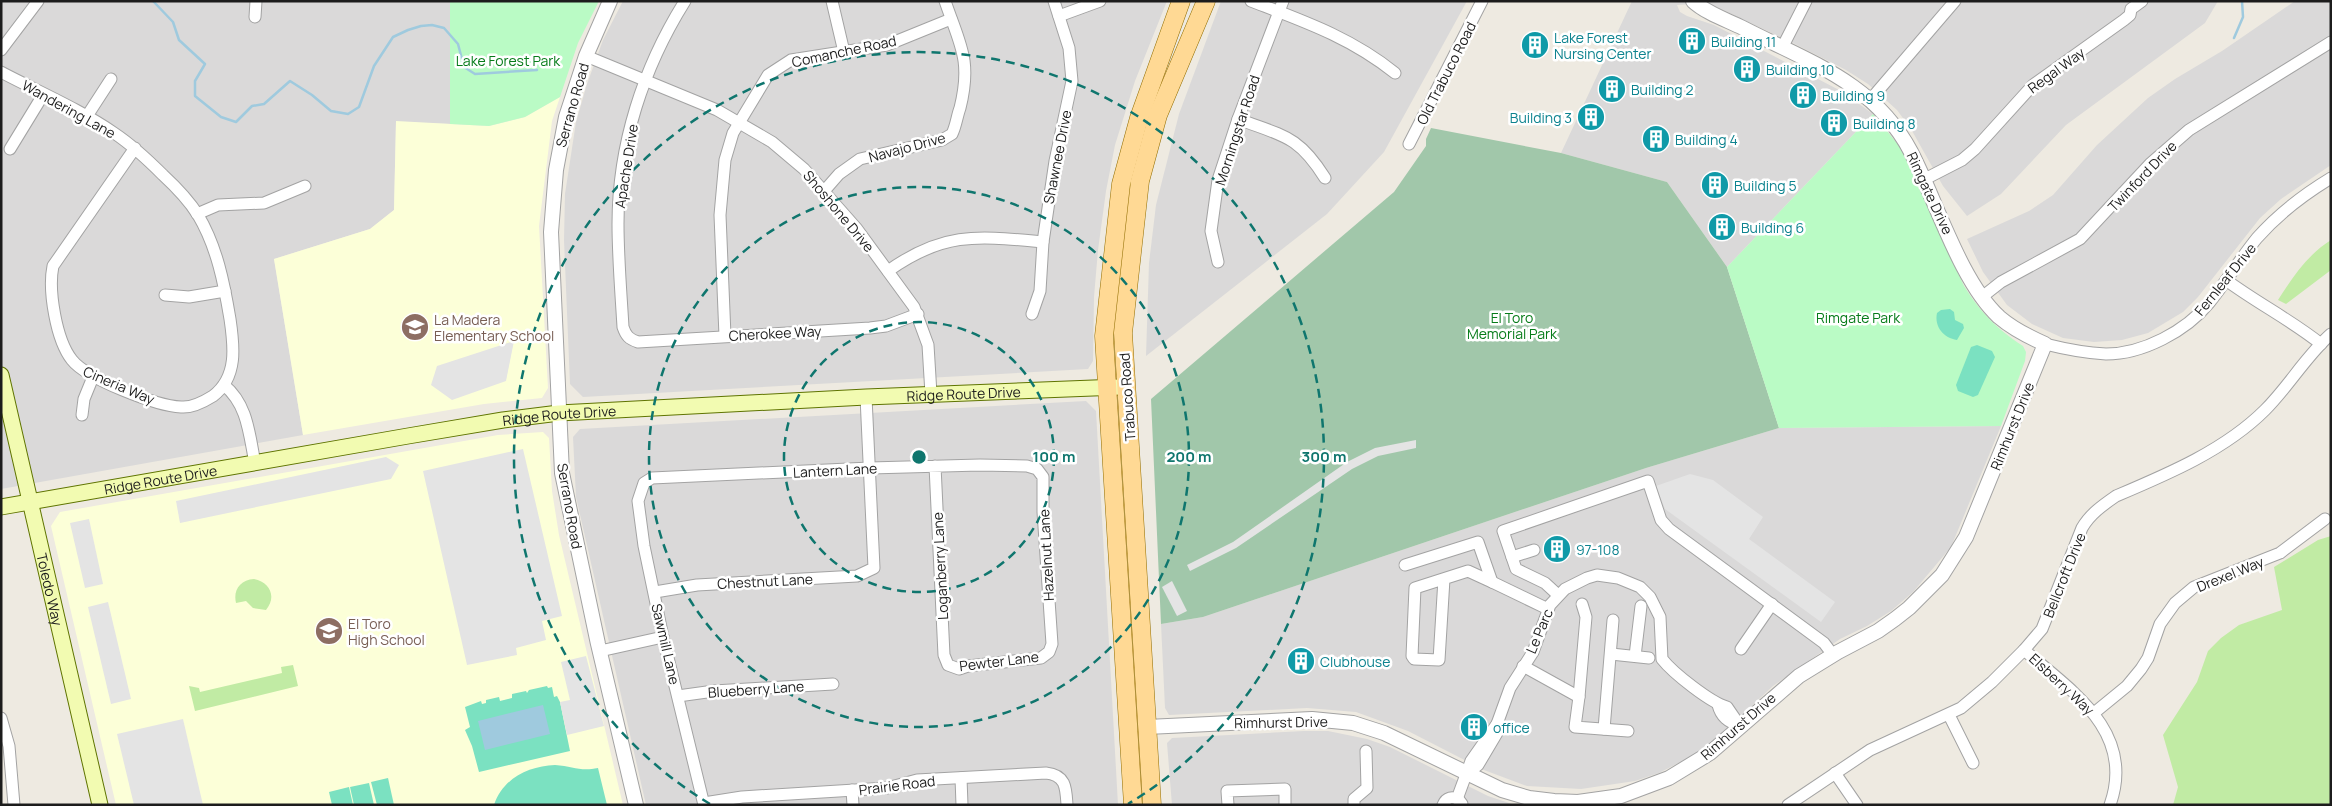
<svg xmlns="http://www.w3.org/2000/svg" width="2332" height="806" font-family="Manrope,sans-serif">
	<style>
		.residential { fill: #dad9d9 }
		.education { fill: #fcffd8 }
		.grass { fill: #c1eba4 }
		.cemetery { fill: #a1c7aa }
		.park { fill: #bafbc5 }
		.pitch { fill: #7be1c1 }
		.parking { fill: #e4e4e4 }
		.water { fill: #9fcade }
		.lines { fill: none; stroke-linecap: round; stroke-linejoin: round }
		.stream { stroke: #9fcade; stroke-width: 2.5 }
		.minor-casing { stroke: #a3a3a3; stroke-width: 13 }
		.tertiary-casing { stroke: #a3a3a3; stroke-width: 16 }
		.secondary-casing { stroke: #5f7401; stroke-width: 17 }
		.primary-casing { stroke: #936e00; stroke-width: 19 }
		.minor { stroke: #fff; stroke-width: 11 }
		.tertiary { stroke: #fff; stroke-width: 14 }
		.secondary { stroke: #f2fbb1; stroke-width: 15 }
		.primary { stroke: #ffd994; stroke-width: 18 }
		.ring { fill: none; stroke: #0f766e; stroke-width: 2.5; stroke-dasharray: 9 6 }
		.labels { text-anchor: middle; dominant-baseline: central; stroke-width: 5; stroke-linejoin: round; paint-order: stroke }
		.culture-label { font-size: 14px; fill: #0d838f; stroke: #fff; text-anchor: start }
		.street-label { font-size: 14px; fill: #1c1c1c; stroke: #fff }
		.park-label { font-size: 14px; fill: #077c1a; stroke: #fff }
		.education-label { font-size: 14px; fill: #785e54; stroke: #fff; text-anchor: start }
		.centre { fill: #0f766e; stroke: #fff; stroke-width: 2.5 }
		.ring-label { font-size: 15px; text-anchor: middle; font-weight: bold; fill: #0f766e; stroke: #fff; stroke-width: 5; stroke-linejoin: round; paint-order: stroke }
	</style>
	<rect width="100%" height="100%" fill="#eeeae1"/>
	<g class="residential">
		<polygon points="1,1 450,1 450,124 396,122 394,210 370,229 274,259 303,435 1,489"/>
		<polygon points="623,1 1167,1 1135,81 1115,145 1106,191 1098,250 1094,297 1093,361 1088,369 583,397 570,384 564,240 565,194 576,122 587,84 603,40"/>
		<polygon points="1221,1 1467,1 1384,152 1327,214 1146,356 1149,263 1156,205 1179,114"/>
		<polygon points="1632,1 2218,1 2205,23 2066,125 2001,194 1967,216 1943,186 1911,129 1897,110 1868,84 1846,70 1793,43 1708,3 1677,5 1680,12 1687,16 1714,25 1841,91 1873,114 1727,267 1667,182 1561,153"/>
		<polygon points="2295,1 2331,1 2331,165 2281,199 2260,218 2198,297 2183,312 2148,333 2122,340 2094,342 2063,338 2032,324 2007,305 1983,272 1967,239 2029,211 2053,195 2097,145 2148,98 2175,79 2222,51"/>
		<polygon points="1086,401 1096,411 1118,805 646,805 576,497 573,437 580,429"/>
		<polygon points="2001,426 1951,547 1913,592 1891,611 1867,626 1840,639 1773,686 1715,740 1690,757 1659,773 1635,781 1581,789 1527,786 1484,770 1408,731 1356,712 1307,708 1169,715 1165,708 1161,624 1203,617 1646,468 1779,428"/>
		<polygon points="1304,731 1328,731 1367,739 1390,747 1488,796 1515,805 1172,805 1167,743 1172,738"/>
	</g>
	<g class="education">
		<polygon points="560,97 552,121 539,226 548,388 542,398 484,404 303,435 274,259 370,229 394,210 396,121 489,126 525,117"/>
		<polygon points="543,432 549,438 552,491 559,535 623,805 116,805 51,526 60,512 498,435"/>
	</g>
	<g class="grass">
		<path d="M2331 240V270L2286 304 2278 300C2293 277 2307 255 2331 240Z"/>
		<polygon points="2331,536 2331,805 2173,805 2178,787 2163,735 2197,682 2208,651 2221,638 2239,625 2282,610 2274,567 2318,540"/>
		<path d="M254 579C270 582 277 597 266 610L253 608 246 601 236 603C233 590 240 580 254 579Z"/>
		<polygon points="293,665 298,686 195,711 189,686 199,688 200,692 282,673 281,667"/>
	</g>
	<polygon class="cemetery" points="1431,128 1561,153 1667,182 1727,267 1779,428 1646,468 1203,617 1161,624 1151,399 1394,192 1426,146 1426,139"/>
	<g class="park">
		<polygon points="450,1 599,1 578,43 560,97 525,117 489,126 450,124"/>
		<path d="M1873 114 1901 148 1964 286C1982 314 1996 328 2023 346L2026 352 2025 361 2001 426 1779 428 1727 267Z"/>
	</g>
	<g class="pitch">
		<path d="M1950 309 1954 312 1955 320 1963 324 1964 328 1957 340C1944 338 1934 327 1937 313L1941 310Z"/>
		<polygon points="1977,345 1992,351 1995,357 1978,395 1973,397 1958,391 1956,385 1971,347"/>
		<polygon points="547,686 548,688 552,687 554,697 557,696 560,702 570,751 479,772 472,746 465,730 470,727 465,707 481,701 482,704 486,703 486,700 499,697 500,701 512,698 512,694 526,691 527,693 529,690"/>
		<path d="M555 765C573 766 580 772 598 768L607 805H494C503 778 529 766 555 765Z"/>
		<polygon points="388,778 394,805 377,805 371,782"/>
		<polygon points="369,783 374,805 354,805 350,787"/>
		<polygon points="349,787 353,805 332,805 329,792"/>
	</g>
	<g class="parking">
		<polygon points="514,341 506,381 452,400 431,385 437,366"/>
		<polygon points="1416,440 1416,448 1378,456 1352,469 1236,548 1190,571 1187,565 1233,542 1347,462 1375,448"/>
		<polygon points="523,449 562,616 542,621 546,640 516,648 517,655 467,665 423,471"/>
		<polygon points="386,457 399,465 391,479 180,523 176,501"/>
		<polygon points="1690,474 1713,480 1763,517 1749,539 1835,602 1821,622 1665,509 1656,486"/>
		<polygon points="89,519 103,584 85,588 70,523"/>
		<polygon points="1172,581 1187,611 1177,616 1162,587"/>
		<polygon points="108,602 131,699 111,704 88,607"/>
		<polygon points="586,656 604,726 567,735 560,702 570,700 561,662"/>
		<polygon points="183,719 203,805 134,805 117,734"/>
	</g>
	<polygon class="water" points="543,705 550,734 485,750 478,721"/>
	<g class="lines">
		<g class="stream">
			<polyline points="153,1 173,22 179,40 205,64 195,81 195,96 221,117 236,122 252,106 264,104 290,81 312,95 331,111 348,114 359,107 374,66 393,37 408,30 421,26 432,25 444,28 458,44 464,67 475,74 537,70"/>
			<polyline points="2234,38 2243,17 2242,1"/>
		</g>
		<defs>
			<g id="minor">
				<path d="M685 1C643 68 618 145 618 224 618 258 621 293 623 327 626 336 629 339 638 342L870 328 886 326 918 314"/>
				<polyline points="832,1 844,52"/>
				<path d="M1251 1C1303 21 1350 37 1395 73"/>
				<polyline points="1059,16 1100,1"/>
				<polyline points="255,17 256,1"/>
				<polyline points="1782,48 1806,1"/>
				<polyline points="1,50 38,1"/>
				<polyline points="586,56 717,110 772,142 804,169 857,229 914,307 928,345 931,394"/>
				<path d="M1 72C39 92 79 109 114 133 132 145 148 160 163 175 176 187 188 199 198 215 217 247 224 283 230 319 234 346 238 377 213 396 205 401 191 408 181 407 157 406 87 379 72 360 56 340 48 290 53 266L135 148"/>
				<polyline points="1871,99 1955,1"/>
				<polyline points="87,116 111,79"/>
				<path d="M1238 119C1283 136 1298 135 1325 178"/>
				<polyline points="1409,144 1482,1"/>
				<polyline points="10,149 43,95"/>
				<polyline points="1925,179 1962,160 1975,149 2033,85 2124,20 2130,15 2131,9 2142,1"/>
				<path d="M825 190 839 174 860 159 942 140 952 134C956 126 957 116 960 108 972 60 960 45 945 1"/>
				<polyline points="197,214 218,205 264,203 305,186"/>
				<polyline points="1218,262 1211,231 1218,180 1238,119 1283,1"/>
				<path d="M888 271C944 231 978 236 1043 242"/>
				<path d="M2226 280C2257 303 2291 320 2321 344"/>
				<polyline points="165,295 189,297 225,291"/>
				<polyline points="1982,297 2001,282 2080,239 2150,164 2189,130 2331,42"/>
				<polyline points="1032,314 1040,291 1043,242 1055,161 1072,81 1069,48 1054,1"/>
				<polyline points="725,336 720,215 725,160 733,133 768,75 791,60 887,45 951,19"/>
				<path d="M2045 344C2065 349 2085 353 2106 354 2143 354 2186 331 2209 303 2226 282 2240 259 2257 238 2279 213 2303 195 2331 178"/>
				<path d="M224 385C248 405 249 434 255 463"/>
				<polyline points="82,415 84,399 93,377"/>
				<polyline points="1512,557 1534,550"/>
				<polyline points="1405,565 1478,542 1492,582 1468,571 1415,588 1412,656 1414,659 1439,660 1444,579"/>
				<polyline points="1492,582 1548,609"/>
				<polyline points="655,592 697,585 857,576 874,568 866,397"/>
				<polyline points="1558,595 1545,583 1516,569 1503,531 1648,481 1661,520 1669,529 1824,643 1833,655"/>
				<polyline points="1741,649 1772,604"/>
				<path d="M2024 650C2072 691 2136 732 2110 805"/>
				<polyline points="600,651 663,637"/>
				<polyline points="1611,654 1649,658"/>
				<polyline points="1635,656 1641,606"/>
				<polyline points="1523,666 1579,697 1575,727 1628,731"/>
				<polyline points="678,696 714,691 833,684"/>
				<polyline points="1579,697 1586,617 1582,604"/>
				<path d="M1718 705C1721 717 1728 722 1740 726"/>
				<polyline points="2094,713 2127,686 2141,669 2148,658 2160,624 2175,603 2194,587 2280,553 2325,519"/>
				<polyline points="1949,715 1973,763"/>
				<polyline points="1,718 9,746 14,805"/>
				<polyline points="1604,729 1613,620"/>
				<polyline points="1835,773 1857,805"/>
				<path d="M1467 774 1478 765 1497 733V724L1510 688 1533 652 1550 605 1565 589 1587 578 1597 575 1618 578 1640 587 1650 597 1660 617 1662 659C1673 673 1711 703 1727 707L1740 726"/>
				<polyline points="961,778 962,805"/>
				<polyline points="852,790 853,805"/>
				<polyline points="1457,799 1471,761 1497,724"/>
				<path d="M704 803 742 797 887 788 917 780 1046 773C1066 775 1066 788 1067 805"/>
				<polyline points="704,805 663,637 644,546 638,501 644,483 652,478 870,468 980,465 1027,466 1037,469 1043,477 1043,512 1052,644 1049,652 1041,658 968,666 959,669 948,665 944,655 935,466"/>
				<polyline points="1228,805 1227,791 1285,789 1285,805"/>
				<polyline points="1354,805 1354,799 1367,788 1366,751"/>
				<path d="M1443 805C1446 797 1453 796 1459 800L1462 804"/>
				<path d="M1788 805 1870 750 1961 708 1992 682 2024 650 2042 629 2082 528C2090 514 2103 505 2116 496 2168 474 2225 450 2265 410 2289 386 2306 356 2331 334"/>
			</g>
			<g id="tertiary">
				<polyline points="610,1 586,56 566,117 556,170 551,232 562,473 598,644 636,805"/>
				<path d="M1147 727 1312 719 1353 723 1384 733 1502 790 1529 798 1554 801 1578 802 1621 796 1669 778 1710 753 1799 676 1838 652 1878 631 1895 619 1909 608 1942 575 1966 537 2045 344C2029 337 2013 329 1999 317 1960 281 1936 200 1911 152 1875 83 1809 62 1743 28 1727 20 1706 13 1693 1"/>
			</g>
			<g id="secondary">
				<path id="s1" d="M1 375 100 805"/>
				<path id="s2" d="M1 507 408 436 503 420 559 413 866 397 1119 387"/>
			</g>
			<g id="primary">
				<polyline points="1133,805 1104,336 1121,184 1139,118 1181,1"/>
				<polyline points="1152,805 1123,333 1140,181 1158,115 1206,1"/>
			</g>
		</defs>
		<use href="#minor" class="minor-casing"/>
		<use href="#tertiary" class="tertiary-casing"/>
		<use href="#secondary" class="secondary-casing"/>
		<use href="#primary" class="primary-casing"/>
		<use href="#minor" class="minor"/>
		<use href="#tertiary" class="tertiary"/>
		<use href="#secondary" class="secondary"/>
		<use href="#primary" class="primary"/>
	</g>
	<g class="ring">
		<circle cx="919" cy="457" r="135"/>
		<circle cx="919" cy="457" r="270"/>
		<path d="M710 804A405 405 0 1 1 1128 804"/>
	</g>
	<defs>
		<symbol id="building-disc" viewBox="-11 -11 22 22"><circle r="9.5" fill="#0f9aa8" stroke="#fff"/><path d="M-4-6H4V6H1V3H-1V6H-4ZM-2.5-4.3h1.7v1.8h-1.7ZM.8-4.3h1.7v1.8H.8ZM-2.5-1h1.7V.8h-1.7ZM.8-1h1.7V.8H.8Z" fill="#fff"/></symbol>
		<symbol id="school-disc" viewBox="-11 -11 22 22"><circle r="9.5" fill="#8d6e63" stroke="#fff"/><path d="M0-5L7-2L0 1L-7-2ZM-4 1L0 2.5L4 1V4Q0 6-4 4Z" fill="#fff"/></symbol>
	</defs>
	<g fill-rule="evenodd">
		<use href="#building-disc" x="1676" y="25" width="32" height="32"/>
		<use href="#building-disc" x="1519" y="29" width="32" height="32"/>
		<use href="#building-disc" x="1731" y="53" width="32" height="32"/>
		<use href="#building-disc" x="1596" y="73" width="32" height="32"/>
		<use href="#building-disc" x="1787" y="79" width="32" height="32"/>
		<use href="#building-disc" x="1575" y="101" width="32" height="32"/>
		<use href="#building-disc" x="1818" y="107" width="32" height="32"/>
		<use href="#building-disc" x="1640" y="123" width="32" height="32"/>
		<use href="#building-disc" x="1699" y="169" width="32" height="32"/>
		<use href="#building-disc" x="1706" y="211" width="32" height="32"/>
		<use href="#school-disc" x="399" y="311" width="32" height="32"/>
		<use href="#building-disc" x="1541" y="533" width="32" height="32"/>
		<use href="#school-disc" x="313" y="615" width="32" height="32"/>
		<use href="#building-disc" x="1285" y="645" width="32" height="32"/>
		<use href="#building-disc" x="1458" y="711" width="32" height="32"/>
	</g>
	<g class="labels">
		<g class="culture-label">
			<text x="1554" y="37">Lake Forest<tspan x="1554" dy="16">Nursing Center</tspan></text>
			<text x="1711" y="41">Building 11</text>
			<text x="1766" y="69">Building 10</text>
			<text x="1631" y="89">Building 2</text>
			<text x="1822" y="95">Building 9</text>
			<text x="1572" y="117" text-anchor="end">Building 3</text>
			<text x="1853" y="123">Building 8</text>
			<text x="1675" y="139">Building 4</text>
			<text x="1734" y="185">Building 5</text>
			<text x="1741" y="227">Building 6</text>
			<text x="1576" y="549">97-108</text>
			<text x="1320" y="661">Clubhouse</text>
			<text x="1493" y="727">office</text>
		</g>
		<g class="street-label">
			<text transform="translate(844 51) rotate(-12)">Comanche Road</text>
			<text transform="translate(2056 70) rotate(-36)">Regal Way</text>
			<text transform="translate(1446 73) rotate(-63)">Old Trabuco Road</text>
			<text transform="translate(572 105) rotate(-74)">Serrano Road</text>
			<text transform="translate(69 109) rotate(29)">Wandering Lane</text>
			<text transform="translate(1237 130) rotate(-72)">Morningstar Road</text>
			<text transform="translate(907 147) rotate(-15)">Navajo Drive</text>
			<text transform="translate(1057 157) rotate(-79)">Shawnee Drive</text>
			<text transform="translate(626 166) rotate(-81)">Apache Drive</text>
			<text transform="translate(2142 176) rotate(-46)">Twinford Drive</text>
			<text transform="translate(1930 193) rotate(65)">Rimgate Drive</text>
			<text transform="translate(839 211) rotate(50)">Shoshone Drive</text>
			<text transform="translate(2225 279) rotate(-51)">Fernleaf Drive</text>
			<text transform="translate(775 333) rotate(-3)">Cherokee Way</text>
			<text transform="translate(119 385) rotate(23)">Cineria Way</text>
			<text stroke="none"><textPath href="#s2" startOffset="971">Ridge Route Drive</textPath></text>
			<text transform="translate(1127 397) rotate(-94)">Trabuco Road</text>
			<text stroke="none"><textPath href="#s2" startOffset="566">Ridge Route Drive</textPath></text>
			<text transform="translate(2012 426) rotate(-68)">Rimhurst Drive</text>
			<text transform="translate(835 470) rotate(-3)">Lantern Lane</text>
			<text stroke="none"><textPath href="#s2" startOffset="162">Ridge Route Drive</textPath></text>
			<text transform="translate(570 506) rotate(80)">Serrano Road</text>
			<text transform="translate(1046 555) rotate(-93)">Hazelnut Lane</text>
			<text transform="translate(940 566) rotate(-93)">Loganberry Lane</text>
			<text transform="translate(2230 574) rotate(-22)">Drexel Way</text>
			<text transform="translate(2064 575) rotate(-68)">Bellcroft Drive</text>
			<text transform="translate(765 581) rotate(-3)">Chestnut Lane</text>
			<text stroke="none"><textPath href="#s1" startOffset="220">Toledo Way</textPath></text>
			<text transform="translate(1539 631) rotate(-67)">Le Parc</text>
			<text transform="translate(666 644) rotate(77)">Sawmill Lane</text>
			<text transform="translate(999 661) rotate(-7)">Pewter Lane</text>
			<text transform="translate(2062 684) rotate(43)">Elsberry Way</text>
			<text transform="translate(756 689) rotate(-4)">Blueberry Lane</text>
			<text transform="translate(1281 722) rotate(-1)">Rimhurst Drive</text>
			<text transform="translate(1738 726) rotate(-41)">Rimhurst Drive</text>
			<text transform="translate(897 785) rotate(-7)">Prairie Road</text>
		</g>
		<g class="park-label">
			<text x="508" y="60">Lake Forest Park</text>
			<text x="1512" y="317">El Toro<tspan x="1512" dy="16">Memorial Park</tspan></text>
			<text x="1858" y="317">Rimgate Park</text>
		</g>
		<g class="education-label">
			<text x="434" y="319">La Madera<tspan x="434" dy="16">Elementary School</tspan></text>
			<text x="348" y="623">El Toro<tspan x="348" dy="16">High School</tspan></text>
		</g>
	</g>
	<circle cx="919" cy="457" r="8" class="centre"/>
	<g class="ring-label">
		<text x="1054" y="462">100 m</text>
		<text x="1189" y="462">200 m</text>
		<text x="1324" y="462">300 m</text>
	</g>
	<rect width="2332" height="806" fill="none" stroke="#1c1c1c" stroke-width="5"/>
</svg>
